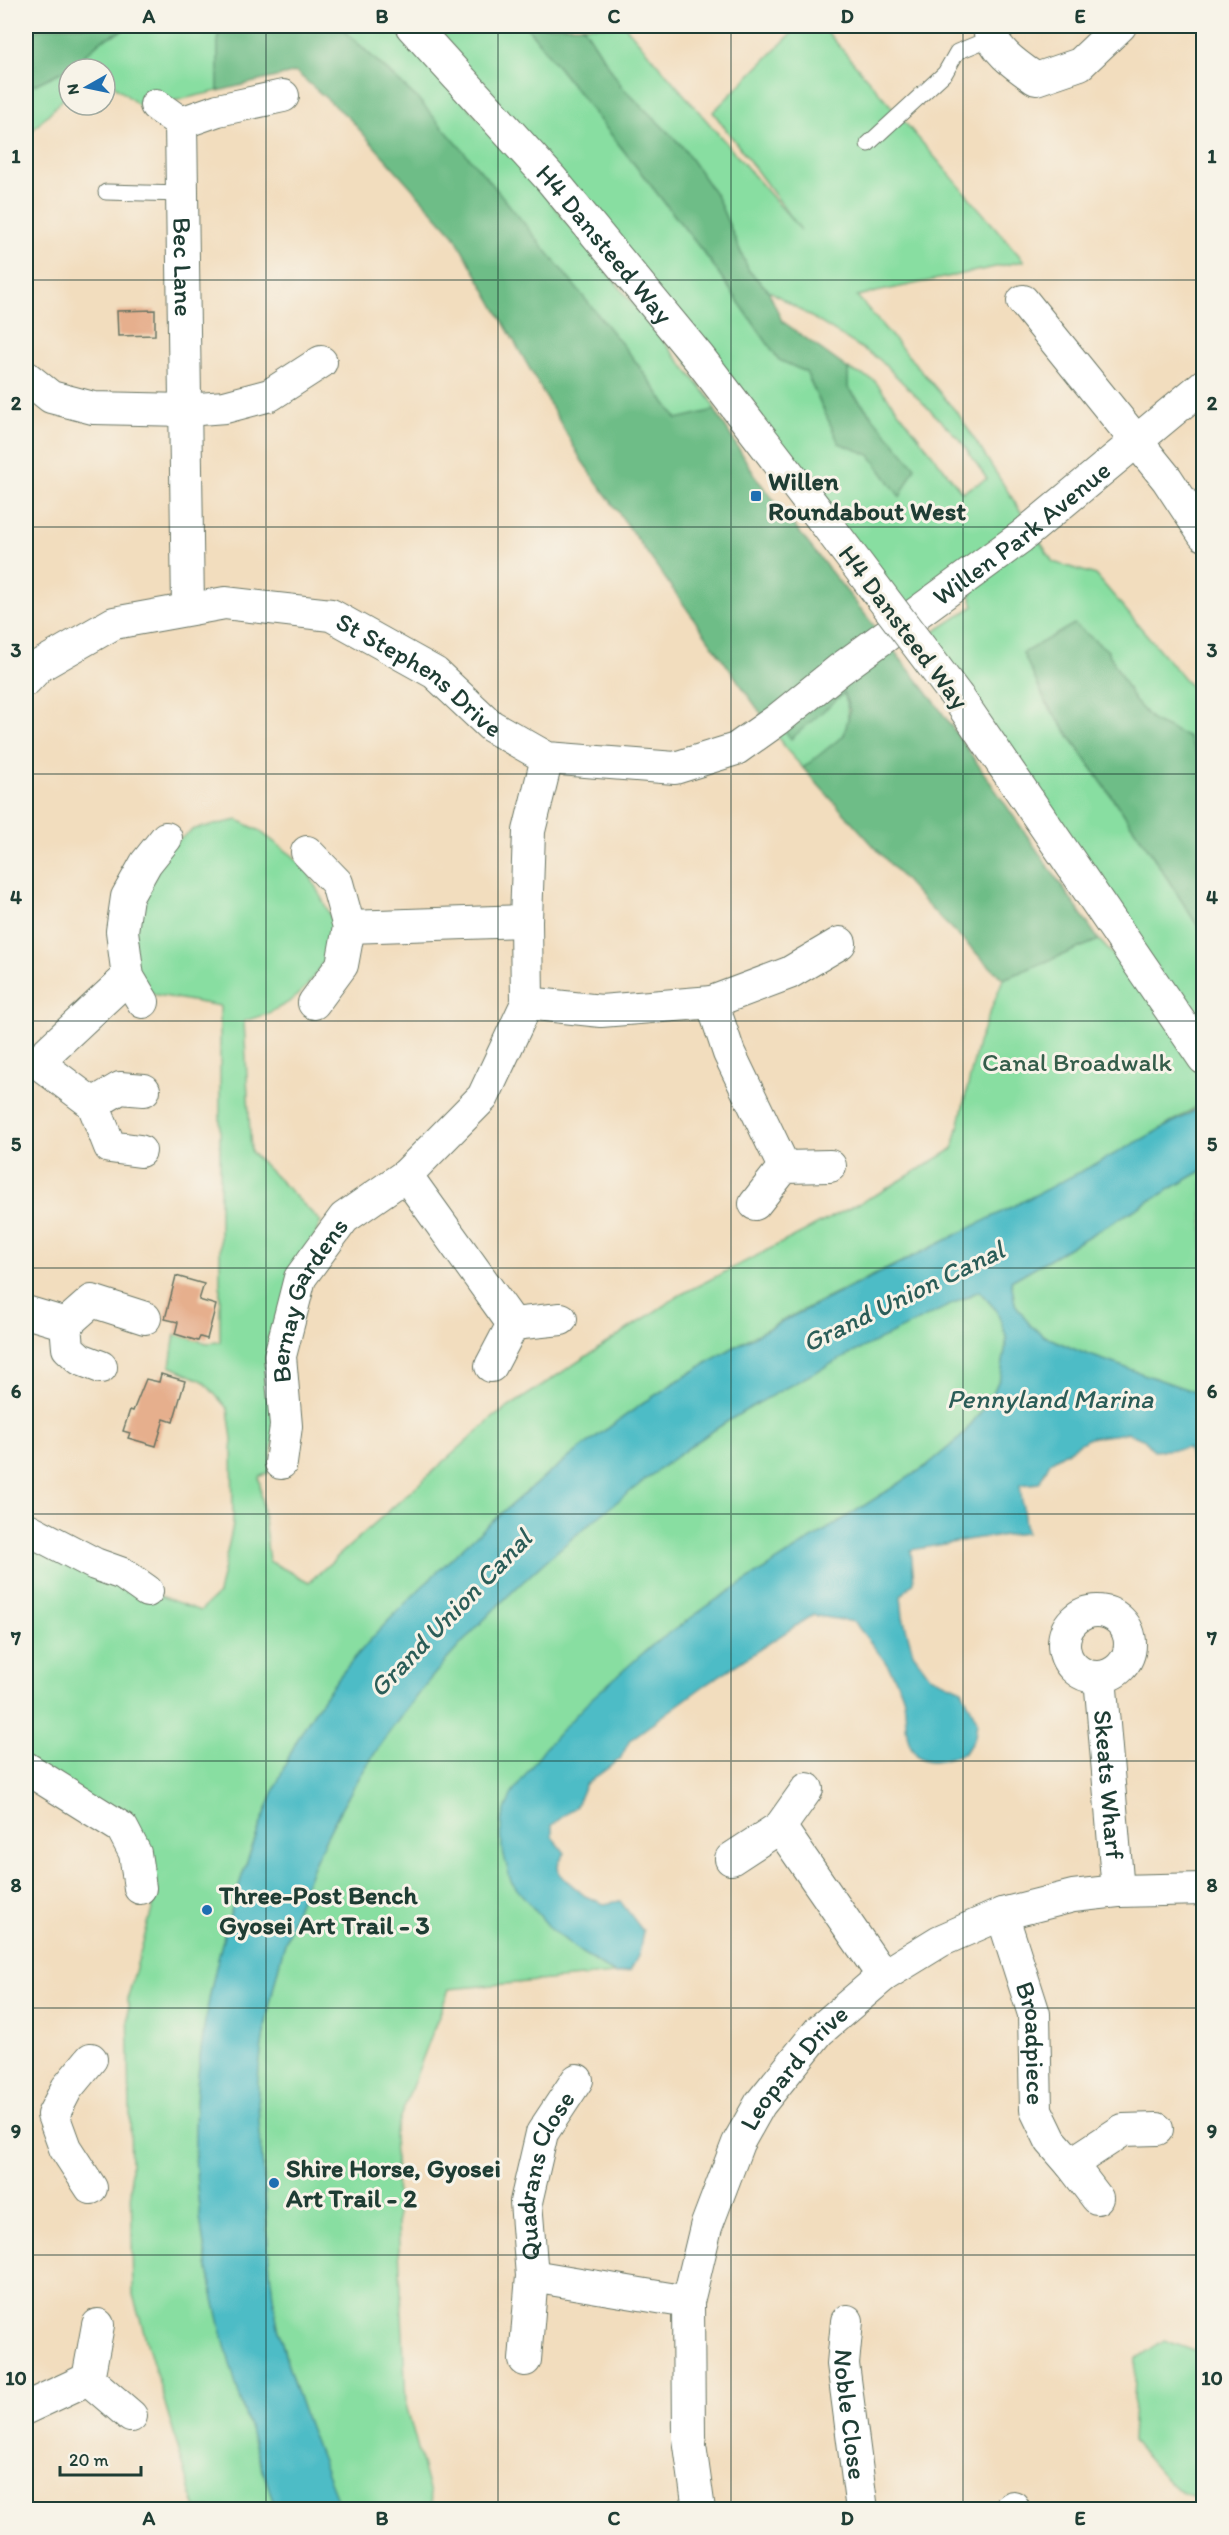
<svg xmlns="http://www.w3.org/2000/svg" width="1229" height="2535" font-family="Itim,sans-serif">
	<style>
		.green { fill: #88dea1; stroke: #548e6a; stroke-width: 1.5 }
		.forest { fill: #6ebd87; stroke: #467d5e; stroke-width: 1.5 }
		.water { fill: #4ebcc6; stroke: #367c7d; stroke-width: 1.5 }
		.building { fill: #e6af8d }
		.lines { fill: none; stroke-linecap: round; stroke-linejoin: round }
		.service-casing { stroke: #697564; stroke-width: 17 }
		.minor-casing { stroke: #697564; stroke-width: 34 }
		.tertiary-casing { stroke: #697564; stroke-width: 35 }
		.service { stroke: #fff; stroke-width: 15 }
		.minor { stroke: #fff; stroke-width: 32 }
		.tertiary { stroke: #fff; stroke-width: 33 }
		.tertiary-bridge-casing { stroke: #697564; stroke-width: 35; stroke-linecap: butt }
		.tertiary-bridge { stroke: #fff; stroke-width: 33 }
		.grid { fill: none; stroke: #1f3d34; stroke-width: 1.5; stroke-opacity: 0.55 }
		.poi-dot { fill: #1f6fb2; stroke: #f7f3e8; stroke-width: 2 }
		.labels { text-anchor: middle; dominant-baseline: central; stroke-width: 6; stroke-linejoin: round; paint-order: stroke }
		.street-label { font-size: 26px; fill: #1f3d34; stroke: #f7f3e8 }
		.poi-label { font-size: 26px; font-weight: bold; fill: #1f3d34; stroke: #f7f3e8; text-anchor: start }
		.park-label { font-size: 26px; fill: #345d4a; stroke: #f7f3e8 }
		.water-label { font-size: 27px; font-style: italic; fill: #2b5d58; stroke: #f7f3e8 }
		.neatline { fill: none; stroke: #1f3d34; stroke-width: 2 }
		.grid-label { font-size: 20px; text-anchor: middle; font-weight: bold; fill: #1f3d34 }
	</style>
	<rect width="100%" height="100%" fill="#f7f3e8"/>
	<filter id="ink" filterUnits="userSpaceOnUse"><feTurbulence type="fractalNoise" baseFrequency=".0167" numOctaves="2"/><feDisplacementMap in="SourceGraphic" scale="12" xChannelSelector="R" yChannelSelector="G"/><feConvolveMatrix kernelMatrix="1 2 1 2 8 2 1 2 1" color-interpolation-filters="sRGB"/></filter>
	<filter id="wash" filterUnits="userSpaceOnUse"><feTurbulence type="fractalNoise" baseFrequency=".008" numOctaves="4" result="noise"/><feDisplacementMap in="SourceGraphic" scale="24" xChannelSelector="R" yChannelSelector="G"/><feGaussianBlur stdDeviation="1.35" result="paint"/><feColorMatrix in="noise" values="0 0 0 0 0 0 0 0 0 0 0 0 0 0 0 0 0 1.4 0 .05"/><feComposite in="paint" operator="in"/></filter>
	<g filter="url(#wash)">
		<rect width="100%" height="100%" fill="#f2ddbe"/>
		<g class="green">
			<polygon points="132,26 218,26 218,91 156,105 146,111 105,78 105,69 69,69 69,93 26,137 26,86 34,85 71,67 102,40"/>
			<polygon points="339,26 397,26 530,177 711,400 715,410 677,419 633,358 418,99"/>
			<path d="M412 26H526L711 262 779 360 806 372 839 443 870 455 900 496 914 467 848 387V369L874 380 962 492 987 479 961 441 879 359 768 290 749 271 716 195 681 145 622 87 583 26H625L801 230 713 112 799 26H822L1024 261 857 296 959 415 1053 562 1096 575 1203 701V765L1188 737 1153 721 1134 700 1107 650 1023 653 1046 703 1149 850 1203 934V1103C1173 1121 1143 1140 1112 1157 980 1230 838 1285 708 1362 611 1420 523 1490 442 1568 395 1613 350 1657 314 1712 293 1744 278 1780 264 1816 223 1920 194 2031 195 2144 197 2271 236 2391 276 2509H196L133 2295 128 1997 157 1891 140 1888 135 1853 26 1768V1528L147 1591 200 1611 218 1594 233 1525 232 1439 228 1409 203 1381 170 1366 175 1334 207 1343 220 1342V1006L152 994 138 977 129 931 167 848 194 829 238 820 258 830 293 856 308 872 330 915 333 926 332 936 323 963 307 986 291 1001 267 1014 244 1021 251 1152 321 1222 268 1338 272 1369 273 1442 268 1473 259 1477 269 1561 309 1582 495 1416 680 1295 881 1192 953 1149 978 1043 1003 979 1099 940 1184 1030 917 643 974 606 965 578 901 623Z"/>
			<path d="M844 693C858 737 834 744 803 768L786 749 767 722Z"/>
			<polygon points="1203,1170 1203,1395 1081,1352 1044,1336 1030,1325 1015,1304 1011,1281"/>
			<path d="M979 1291 997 1311 1007 1338 1001 1375 990 1400 961 1437 925 1467 716 1600 650 1647 544 1749 551 1929 582 1953 615 1974 449 1989 394 2134 406 2404 434 2509 341 2510C319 2453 296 2399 281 2339 269 2292 268 2240 265 2191 262 2155 257 2118 258 2082 260 2048 267 2014 275 1981 321 1781 456 1628 613 1504 655 1472 696 1440 741 1413 818 1368 899 1330 979 1291Z"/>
			<polygon points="1164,2340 1203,2354 1203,2504 1169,2483 1132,2441 1136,2359"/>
		</g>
		<g class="forest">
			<polygon points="56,26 132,26 102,40 71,67 34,85 26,86 26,35 35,30"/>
			<polygon points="218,26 339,26 418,99 493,185 633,358 677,419 715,410 757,479 934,701 1099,940 1003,979 930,908 803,768 844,735 850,711 844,693 791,739 777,720 767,722 582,461 454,235 349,118 296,72 218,91"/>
			<polygon points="526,26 583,26 622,87 681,145 716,195 749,271 768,290 782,321 848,369 848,388 915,467 900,497 870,455 839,443 806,372 779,360 711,262"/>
			<polygon points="1074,624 1107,650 1134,700 1153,721 1188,737 1203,765 1203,934 1149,850 1046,702 1023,653"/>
		</g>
		<path class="water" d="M1203 1106V1170L1011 1281 1015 1304 1030 1325 1044 1336 1081 1352 1203 1395V1460H1191L1188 1448 1154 1451 1145 1440 1128 1433 1089 1438 1050 1462 1039 1483 1020 1485 1026 1533 978 1538 911 1550 914 1582 901 1596 903 1617 913 1653 930 1676 962 1690 977 1721 975 1737 965 1753C951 1757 928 1768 916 1754 902 1739 908 1714 903 1696 894 1668 871 1644 854 1622L812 1615 705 1685 630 1740 620 1759 585 1785 576 1806 552 1825V1836L565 1853 558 1864 559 1874 585 1896 604 1904 620 1901 643 1931 639 1954 630 1971 615 1974 582 1953 551 1929 511 1882 502 1848 501 1822 511 1795 544 1749 591 1699 650 1647 716 1600 925 1467 961 1437 990 1400 1001 1375 1007 1338 997 1311 979 1291C899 1330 818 1368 741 1413 696 1440 655 1472 613 1505 456 1628 321 1781 275 1981 267 2014 260 2048 258 2082 257 2118 262 2155 265 2191 268 2240 269 2292 281 2340 296 2399 319 2453 341 2509H276C236 2391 197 2271 195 2144 194 2031 223 1920 264 1816 278 1781 292 1744 314 1712 348 1660 390 1618 434 1575 518 1494 607 1422 707 1363 771 1325 838 1294 904 1261 1005 1211 1105 1161 1203 1106Z"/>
		<g id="blocks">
			<g class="building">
				<polygon points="155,310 155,335 118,336 117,311"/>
				<polygon points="176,1276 204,1284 199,1300 216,1305 207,1339 200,1337 198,1341 175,1334 178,1322 165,1319"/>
				<polygon points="161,1374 185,1381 173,1422 164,1419 156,1446 128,1438 130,1433 123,1431 130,1410 133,1411 146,1379 159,1382"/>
			</g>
		</g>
	</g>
	<g filter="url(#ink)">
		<use href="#blocks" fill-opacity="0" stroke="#697564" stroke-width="1.5"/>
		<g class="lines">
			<defs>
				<g id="service">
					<polyline points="868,144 945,73 957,52 991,38"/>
					<polyline points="106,192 182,194"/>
				</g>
				<g id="minor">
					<path d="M988 26C993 50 1016 65 1036 79L1080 64 1120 26"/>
					<polyline points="156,105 181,123 218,110 283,96"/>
					<path id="s1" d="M181 123 188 608"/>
					<polyline points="1023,301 1167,479 1204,535"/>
					<polyline points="26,377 51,397 93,408 186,410 225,407 270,395 321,362"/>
					<path id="s2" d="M26 680 39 666 114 623 225 603 331 615 435 673 491 726 547 758 675 768 736 749 777 720 839 670 1021 537 1204 385"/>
					<polyline points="307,852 337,883 349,927 342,965 314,1003"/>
					<polyline points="349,927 526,921"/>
					<polyline points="143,1002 128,977 122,931 127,897 146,863 166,838"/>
					<polyline points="712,1002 729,1053 784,1167"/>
					<polyline points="527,1003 601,1011 712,1002 789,973 840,943"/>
					<polyline points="26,1062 37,1062 128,977"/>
					<polyline points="37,1062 93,1104 110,1147 140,1151"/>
					<polyline points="93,1104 120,1088 144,1090"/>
					<polyline points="406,1175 513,1324"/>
					<polyline points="755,1204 784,1167 830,1166"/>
					<polyline points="26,1312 66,1324"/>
					<polyline points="491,1366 513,1324 561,1319"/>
					<polyline points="101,1367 80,1359 68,1348 66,1324 92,1301 145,1318"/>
					<path id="s3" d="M281 1463 286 1426 280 1356 300 1278 344 1218 406 1175 483 1097 527 1003 526 921 529 831 547 758"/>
					<polyline points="26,1528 95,1564 123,1574 147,1591"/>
					<circle cx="1097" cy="1644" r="33"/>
					<path id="s4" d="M1100 1677 1118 1891"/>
					<polyline points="26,1768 122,1828 135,1853 140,1888"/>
					<polyline points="780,1827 807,1789"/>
					<polyline points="731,1859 780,1827 883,1976"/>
					<path id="s5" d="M1002 1914 1034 2014 1036 2110 1051 2141 1071 2164"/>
					<polyline points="91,2188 65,2148 53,2115 67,2088 91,2059"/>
					<polyline points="1097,2198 1071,2164 1123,2130 1157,2129"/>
					<path id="s6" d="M532 2276 526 2202 542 2133 577 2080"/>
					<path id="s7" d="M847 2321 843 2364 862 2510"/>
					<polyline points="98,2325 88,2379 131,2416"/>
					<polyline points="525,2360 532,2276 688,2302"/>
					<polyline points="26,2408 88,2379"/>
					<path id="s8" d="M699 2510 689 2438 688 2302 706 2227 738 2143 760 2104 819 2031 883 1976 940 1941 1002 1914 1073 1896 1118 1891 1204 1889"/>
					<polyline points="1009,2510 1013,2507"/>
				</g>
				<g id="tertiary">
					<path id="s9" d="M412 26 551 179 699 358 825 522"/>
					<polyline points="958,698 1204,1058"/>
				</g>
			</defs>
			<use href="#service" class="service-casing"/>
			<use href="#minor" class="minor-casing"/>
			<use href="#tertiary" class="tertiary-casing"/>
			<use href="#service" class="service"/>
			<use href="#minor" class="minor"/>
			<use href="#tertiary" class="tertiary"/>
			<defs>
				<polyline id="tertiary-bridge" points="825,522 958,698"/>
			</defs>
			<use href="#tertiary-bridge" class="tertiary-bridge-casing"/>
			<use href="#tertiary-bridge" class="tertiary-bridge"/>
		</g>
	</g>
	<path class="grid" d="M266 26V2510M498 26V2510M731 26V2510M963 26V2510M26 280H1204M26 527H1204M26 774H1204M26 1021H1204M26 1268H1204M26 1514H1204M26 1761H1204M26 2008H1204M26 2255H1204"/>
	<g class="poi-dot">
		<rect x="750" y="490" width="12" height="12" rx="3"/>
		<circle cx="207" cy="1910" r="6"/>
		<circle cx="274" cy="2183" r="6"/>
	</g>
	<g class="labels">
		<g class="street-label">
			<text stroke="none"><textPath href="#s9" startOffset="291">H4 Dansteed Way</textPath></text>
			<text stroke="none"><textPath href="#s1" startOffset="144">Bec Lane</textPath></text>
			<text stroke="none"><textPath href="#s2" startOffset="1136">Willen Park Avenue</textPath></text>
			<text transform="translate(904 627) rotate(53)">H4 Dansteed Way</text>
			<text stroke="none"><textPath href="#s2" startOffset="432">St Stephens Drive</textPath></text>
			<text stroke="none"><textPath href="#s3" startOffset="170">Bernay Gardens</textPath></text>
			<text stroke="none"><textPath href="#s4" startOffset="108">Skeats Wharf</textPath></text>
			<text stroke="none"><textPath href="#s5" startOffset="134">Broadpiece</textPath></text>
			<text stroke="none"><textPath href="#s8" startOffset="470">Leopard Drive</textPath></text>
			<text stroke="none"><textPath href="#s6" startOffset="104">Quadrans Close</textPath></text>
			<text stroke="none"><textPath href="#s7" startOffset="94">Noble Close</textPath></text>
		</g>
		<g class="poi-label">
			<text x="768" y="481">Willen<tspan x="768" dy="30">Roundabout West</tspan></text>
			<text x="219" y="1895">Three-Post Bench<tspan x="219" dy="30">Gyosei Art Trail - 3</tspan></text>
			<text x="286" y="2168">Shire Horse, Gyosei<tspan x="286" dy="30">Art Trail - 2</tspan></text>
		</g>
		<g class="park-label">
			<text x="1077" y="1062">Canal Broadwalk</text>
		</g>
		<g class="water-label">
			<text transform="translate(903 1296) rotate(-26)">Grand Union Canal</text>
			<text x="1050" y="1398">Pennyland Marina</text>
			<text transform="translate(450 1613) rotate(-46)">Grand Union Canal</text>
		</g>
	</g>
	<rect width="1229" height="2535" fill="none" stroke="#f7f3e8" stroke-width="66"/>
	<g transform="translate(87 87) rotate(261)"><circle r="28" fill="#f7f3e8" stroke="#a1aaa0" stroke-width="1.5"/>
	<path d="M0-4.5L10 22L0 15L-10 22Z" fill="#1f6fb2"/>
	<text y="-9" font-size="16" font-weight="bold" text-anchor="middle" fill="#1f3d34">N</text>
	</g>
	<path d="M60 2466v9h81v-9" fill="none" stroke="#1f3d34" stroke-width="3"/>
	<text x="69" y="2466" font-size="18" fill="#1f3d34" stroke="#f7f3e8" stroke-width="4.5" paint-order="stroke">20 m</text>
	<rect x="33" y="33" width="1163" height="2469" class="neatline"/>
	<g class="grid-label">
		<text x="149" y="23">A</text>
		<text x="382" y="23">B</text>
		<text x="614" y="23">C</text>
		<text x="847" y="23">D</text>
		<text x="1080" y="23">E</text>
		<text x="16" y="163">1</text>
		<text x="1212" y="163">1</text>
		<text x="16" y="410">2</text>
		<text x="1212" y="410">2</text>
		<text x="16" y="657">3</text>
		<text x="1212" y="657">3</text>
		<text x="16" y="904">4</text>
		<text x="1212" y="904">4</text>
		<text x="16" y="1151">5</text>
		<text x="1212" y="1151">5</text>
		<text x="16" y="1398">6</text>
		<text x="1212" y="1398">6</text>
		<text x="16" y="1645">7</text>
		<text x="1212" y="1645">7</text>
		<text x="16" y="1892">8</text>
		<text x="1212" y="1892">8</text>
		<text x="16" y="2138">9</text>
		<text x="1212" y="2138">9</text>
		<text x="16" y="2385">10</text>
		<text x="1212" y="2385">10</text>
		<text x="149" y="2525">A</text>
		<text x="382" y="2525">B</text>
		<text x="614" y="2525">C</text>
		<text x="847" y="2525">D</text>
		<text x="1080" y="2525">E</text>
	</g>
</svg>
